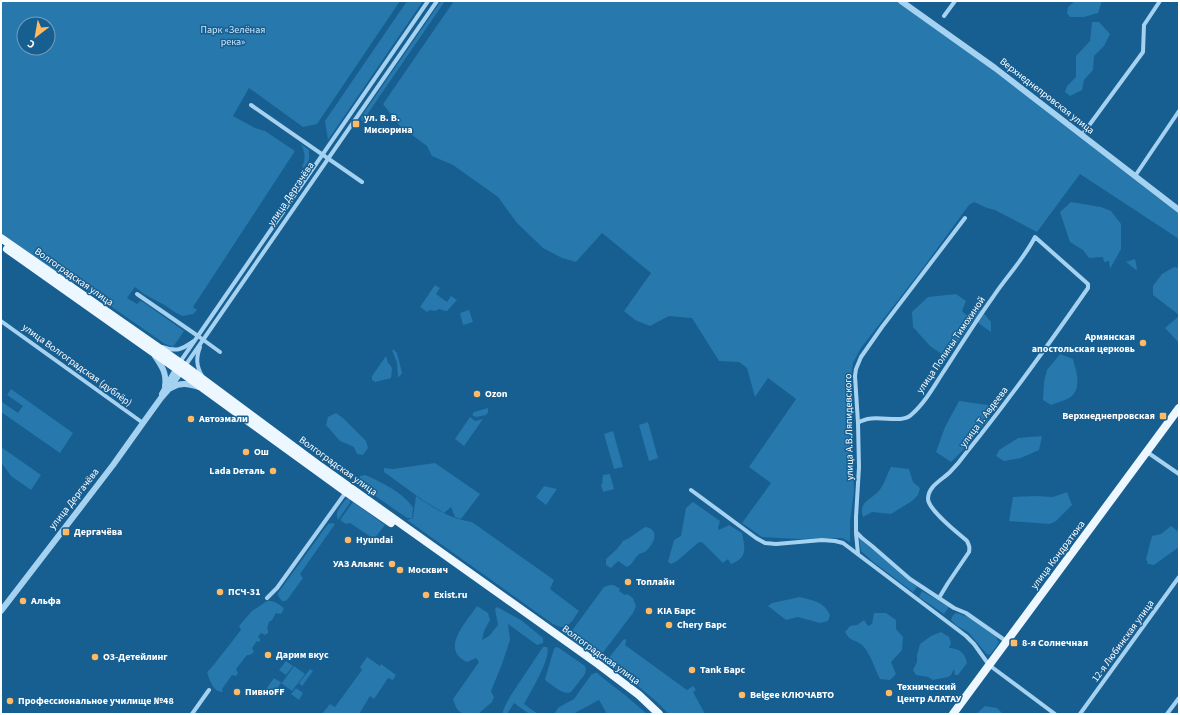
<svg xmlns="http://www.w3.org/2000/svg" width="1180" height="715" font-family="'Source Sans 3',sans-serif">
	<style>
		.green { fill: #2678ad; fill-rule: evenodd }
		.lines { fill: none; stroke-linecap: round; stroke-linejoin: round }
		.minor { stroke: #a5d2f0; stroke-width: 4 }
		.tertiary { stroke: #a5d2f0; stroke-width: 6 }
		.primary { stroke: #edf7ff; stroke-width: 8 }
		.poi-dot { fill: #ffba63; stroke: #175e91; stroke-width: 1.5 }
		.labels { text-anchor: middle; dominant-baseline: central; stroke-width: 3; stroke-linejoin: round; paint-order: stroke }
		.park-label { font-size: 10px; fill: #cbe8fb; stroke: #175e91 }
		.street-label { font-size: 10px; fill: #fff; stroke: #175e91 }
		.poi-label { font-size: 10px; font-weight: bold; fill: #fff; stroke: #175e91; text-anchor: start }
	</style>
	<rect width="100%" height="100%" fill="#175e91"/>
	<g class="green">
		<path d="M1 1H400L317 124 303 127 249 88 233 116 255 128 265 131 295 151 193 307 197 310 193 314 183 316 176 313 166 306 144 294 135 287 127 298 137 304 140 301 143 302 184 331 173 347 165 344 76 282 73 284 1 233ZM24 24H48V48H24Z"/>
		<polygon points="407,1 423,1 328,140 325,121"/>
		<polygon points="441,1 445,1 362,122 361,117"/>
		<polygon points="454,1 898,1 1029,96 1179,213 1179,239 1080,174 1037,232 995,210 987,208 974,202 969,205 923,268 861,348 853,363 851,378 854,491 850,522 850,542 842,538 798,539 762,537 742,523 771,483 749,467 796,399 768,378 755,397 747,368 739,362 719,361 692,318 669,316 650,326 635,320 624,311 651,273 602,233 576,262 562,258 543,248 517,223 498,197 453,165 432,156 427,146 400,126 383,104"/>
		<polygon points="1075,1 1102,1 1098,13 1084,17 1070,17 1067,13 1068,7"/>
		<polygon points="1092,22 1099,22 1110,34 1104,46 1094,56 1093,70 1084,80 1082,90 1070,96 1065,92 1067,86 1076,77 1076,56 1090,41"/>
		<path d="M301 144 309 150V160L304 168 302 167C306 159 305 152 301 144Z"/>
		<polygon points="1071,202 1101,207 1111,211 1121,224 1121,249 1110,269 1109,261 1104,262 1103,257 1089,258 1083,250 1070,242 1060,212"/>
		<polygon points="1135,259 1137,269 1136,270 1126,262"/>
		<polygon points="1174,267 1179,268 1179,315 1153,295 1153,286 1162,274"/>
		<polygon points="435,285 440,288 436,294 447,302 451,296 457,300 447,311 445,311 439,309 435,311 430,310 427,312 420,307"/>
		<polygon points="956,294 966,301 962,311 966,315 972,312 981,310 991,322 991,332 974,320 952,351 946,357 930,346 913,327 912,312 928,297"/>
		<polygon points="469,310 473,322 463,325 460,313"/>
		<polygon points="1179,316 1179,331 1178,332 1179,333 1179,343 1165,328"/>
		<polygon points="392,350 394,350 397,353 402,373 400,376 398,377 397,363"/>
		<path d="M1060 354 1073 359C1076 371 1082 386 1072 396 1068 400 1056 403 1051 405L1043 400 1044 382 1047 370Z"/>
		<polygon points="386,356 388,363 391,366 392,369 391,378 375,382 372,380 372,376"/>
		<polygon points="11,389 73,433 60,453 1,412 1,403 2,402 18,413 23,406 7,395"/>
		<polygon points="959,401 988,405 990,413 987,422 972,436 963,450 951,462 936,452 945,427"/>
		<polygon points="488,408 488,412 486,415 476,417 472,415 474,412"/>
		<polygon points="336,413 343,418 366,441 368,448 363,455 357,454 354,447 340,441 326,425 328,417"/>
		<polygon points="470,417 475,421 483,419 464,446 455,439"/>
		<polygon points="648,422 658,458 649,461 639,425"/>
		<polygon points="613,431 623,467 614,469 604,434"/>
		<polygon points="1042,436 1039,450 1021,458 1004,461 996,456 999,450 1018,438"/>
		<polygon points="1,447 41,475 31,490 11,476 1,462"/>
		<polygon points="435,463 480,494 461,519 455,517 451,507 444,513 424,501 384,472 384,468 393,469"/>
		<path d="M891 467 909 469 913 482 920 488 918 495 912 501 891 514 872 512 863 517C858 500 873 500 881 488 885 482 887 474 891 467Z"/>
		<polygon points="610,474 614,489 603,492 601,485 602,484 603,475"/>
		<path d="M365 475C381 482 404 493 413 508L412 518H407L358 484 360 476Z"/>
		<polygon points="544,486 557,489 546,505 536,497"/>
		<polygon points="1067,492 1072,505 1056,521 1050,524 1009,521 1013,497 1036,496 1053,497"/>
		<path d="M416 496C435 509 449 518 472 522L554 580 550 589 579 611C571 622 568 632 553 624L407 520 413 518Z"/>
		<path d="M346 499H348L350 500V503L338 520C334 512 341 506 346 499Z"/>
		<polygon points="353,502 385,525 374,539 350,523 346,524 340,520"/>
		<path d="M693 502 720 521 718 528 719 530 729 525 742 533C745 548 748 558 731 564L728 559 723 563 703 543 699 542 677 561 671 564 668 562 674 540 681 536 686 508Z"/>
		<polygon points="332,523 335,524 300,574 303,578 287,600 285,601 282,601 278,596 278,593 328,524"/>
		<polygon points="1171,526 1179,532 1179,547 1154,565 1148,564 1146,559 1152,536 1161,534"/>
		<path d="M645 527C660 529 655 543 646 551 644 553 640 553 638 555 633 560 634 563 627 567L618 561 611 568 606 565V559L616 550 623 541 629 538Z"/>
		<path d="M859 538C879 554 897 571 917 587L913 592 872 561 861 551Z"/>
		<polygon points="610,585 614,585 620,589 619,591 625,595 627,594 633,598 636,606 633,613 601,655 597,657 572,640 571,638 571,632 604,587"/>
		<polygon points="922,591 949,607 944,614 919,597"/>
		<path d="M800 597C814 601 823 601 830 615L828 621 820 623 798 617 786 620 768 606 772 603Z"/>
		<path d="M267 601C272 600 282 605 284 609L281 614 276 613 272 620 269 622 267 628 268 630V633L265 635 261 633 258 637 260 639V642L257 641 252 648 254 652 250 655H247L236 669 238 673 236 676 232 675 222 689 223 692C213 692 210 681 207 672L212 667 241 630 239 626 252 611Z"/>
		<path d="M477 606 488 613 490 620 484 631 482 640 489 636 498 625 495 609 497 607 521 620 543 638V643L537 645 508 624 510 640 502 664 491 691 494 697 492 702 478 714C461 714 458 715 453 699L479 662 476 658 467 662C439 650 467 621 477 606Z"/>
		<path d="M874 613H886L896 620V629L903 637 902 650 891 662 896 674 890 680 880 679C874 668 871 654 862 645 855 639 850 642 845 632L850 626 857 625 864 620 868 626 872 624Z"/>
		<path d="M956 613C965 614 990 629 996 636 996 637 998 641 999 642L991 654 988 655 985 652 968 632 957 626 951 620 953 615Z"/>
		<path d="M941 632 949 637 951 643 949 648C959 648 965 653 967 663L958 675H955L954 669 951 675 948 677 933 680 928 677 916 675 913 670 917 662V655L920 644 931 636Z"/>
		<polygon points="626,639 626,642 625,645 687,690 693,686 696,690 693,692 705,714 669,714 657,702 638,686 614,669 609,664 608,659 623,640"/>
		<path d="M543 647H547C552 657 530 693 524 704L538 714H529L514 703 507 714H502L505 706 511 695Z"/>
		<path d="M556 647 559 648 585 666 586 669 585 674 571 692C563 696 553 685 546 681L545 679 554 649Z"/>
		<polygon points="367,657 380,666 381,664 396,675 393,680 388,678 374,699 370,696 359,714 322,714 330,704 335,707 362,670 360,667"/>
		<polygon points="286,661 293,666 286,675 279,670"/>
		<polygon points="294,666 305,674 292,691 281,683 273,694 266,689 274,678 282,683"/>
		<polygon points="310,669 313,671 302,686 299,683"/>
		<polygon points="595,673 598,673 599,675 625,695 647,714 607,714 599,700 573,714 554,714 559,707 574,699 591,675"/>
		<polygon points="296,688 303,693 299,700 291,694"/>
		<polygon points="985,706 997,708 1002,713 1002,714 976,714"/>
	</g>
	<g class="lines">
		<g class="minor">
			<polyline points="944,16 955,1"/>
			<polyline points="251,105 362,182"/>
			<polyline points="1082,135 1143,52 1144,25 1160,1"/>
			<polyline points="1135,176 1179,111"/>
			<polyline points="965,218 882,327 861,357 856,369 855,376 858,423 859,467 856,517 856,532 862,538 872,546 910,579 954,608 966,613 1006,641"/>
			<polyline points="137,294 198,336 220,352"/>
			<polyline points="1,321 143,423"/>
			<path d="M162 347C177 352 181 350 194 341"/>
			<path d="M200 347C196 358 196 365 202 376"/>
			<polyline points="180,362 428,1"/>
			<polyline points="185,366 437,1"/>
			<path d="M858 423C873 412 900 425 911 415 924 404 933 388 942 374 959 348 975 322 993 297 1006 277 1024 259 1035 237L1088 284V288C1049 344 1009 400 966 453 961 460 956 466 950 472 942 480 928 486 928 499 929 511 958 533 967 541 969 545 970 547 969 552L948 583 939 598"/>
			<polyline points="1147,452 1179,474"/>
			<polyline points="691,490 756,538 765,543 776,544 822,540 835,541 843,543 966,636 974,644 989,665 1055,714"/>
			<polyline points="856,533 858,554"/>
			<polyline points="267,598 277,588 346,492"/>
			<polyline points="192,714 209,690"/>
			<polyline points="1080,714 1179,577"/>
			<polyline points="1167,714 1179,698"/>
		</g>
		<g class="tertiary">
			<polyline points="901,1 995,68 1179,210"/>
			<path d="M155 356C162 366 167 374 165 386"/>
			<path d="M171 388C181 382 188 384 199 387"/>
			<polyline points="162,394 178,366"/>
			<polyline points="1,611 113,465 143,423 161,398 168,390 183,369"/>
		</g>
		<g class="primary">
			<polyline points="1,238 185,366 317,464 598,664 639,695 659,714"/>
			<polyline points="7,249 171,365 346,492 391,523"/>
			<polyline points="953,714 1179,408"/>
		</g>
	</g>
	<g class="poi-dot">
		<rect x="352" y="120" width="8" height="8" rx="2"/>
		<circle cx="1143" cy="343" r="4"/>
		<circle cx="477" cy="394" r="4"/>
		<rect x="1159" y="412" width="8" height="8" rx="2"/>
		<circle cx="191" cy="419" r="4"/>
		<circle cx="246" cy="452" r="4"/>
		<circle cx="273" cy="471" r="4"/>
		<rect x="62" y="528" width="8" height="8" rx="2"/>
		<circle cx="348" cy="540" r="4"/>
		<circle cx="392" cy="564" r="4"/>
		<circle cx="400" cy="570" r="4"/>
		<circle cx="628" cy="582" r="4"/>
		<circle cx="220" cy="592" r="4"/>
		<circle cx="426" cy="595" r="4"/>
		<circle cx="23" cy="601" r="4"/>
		<circle cx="649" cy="611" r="4"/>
		<circle cx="669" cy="625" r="4"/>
		<rect x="1010" y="639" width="8" height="8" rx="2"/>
		<circle cx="268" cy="655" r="4"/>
		<circle cx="95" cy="657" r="4"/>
		<circle cx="692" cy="670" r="4"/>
		<circle cx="237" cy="692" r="4"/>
		<circle cx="889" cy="693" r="4"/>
		<circle cx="742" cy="695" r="4"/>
		<circle cx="10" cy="701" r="4"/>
	</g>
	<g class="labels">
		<g class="park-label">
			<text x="233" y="30">Парк «Зелёная<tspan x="233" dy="12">река»</tspan></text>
		</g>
		<g class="street-label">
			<text transform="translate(1047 96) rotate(38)">Верхнеднепровская улица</text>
			<text transform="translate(291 194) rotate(-56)">улица Дергачёва</text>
			<text transform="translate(74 277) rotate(35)">Волгоградская улица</text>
			<text transform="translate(951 345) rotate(-56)">улица Полины Тимохиной</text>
			<text transform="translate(77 365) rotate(36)">улица Волгоградская (дублёр)</text>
			<text transform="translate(984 417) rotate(-53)">улица Т. Авдеева</text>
			<text transform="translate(849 427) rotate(-91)">улица А.В.Ляпидевского</text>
			<text transform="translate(338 466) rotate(36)">Волгоградская улица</text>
			<text transform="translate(74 499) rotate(-52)">улица Дергачёва</text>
			<text transform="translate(1058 555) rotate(-53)">улица Кондратюка</text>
			<text transform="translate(1123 641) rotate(-54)">12-я Любинская улица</text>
			<text transform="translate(601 655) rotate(36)">Волгоградская улица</text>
		</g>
		<g class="poi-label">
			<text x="364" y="118">ул. В. В.<tspan x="364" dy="12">Мисюрина</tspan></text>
			<text x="1135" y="337" text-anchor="end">Армянская<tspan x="1135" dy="12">апостольская церковь</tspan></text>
			<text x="485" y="394">Ozon</text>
			<text x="1155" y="416" text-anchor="end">Верхнеднепровская</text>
			<text x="199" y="419">Автоэмали</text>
			<text x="254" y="452">Ош</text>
			<text x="265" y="471" text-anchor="end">Lada Dеталь</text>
			<text x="74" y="532">Дергачёва</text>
			<text x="356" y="540">Hyundai</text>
			<text x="384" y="564" text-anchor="end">УАЗ Альянс</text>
			<text x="408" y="570">Москвич</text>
			<text x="636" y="582">Топлайн</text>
			<text x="228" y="592">ПСЧ-31</text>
			<text x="434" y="595">Exist.ru</text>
			<text x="31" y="601">Альфа</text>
			<text x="657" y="611">KIA Барс</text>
			<text x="677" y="625">Chery Барс</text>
			<text x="1022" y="643">8-я Солнечная</text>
			<text x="276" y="655">Дарим вкус</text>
			<text x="103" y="657">О3-Детейлинг</text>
			<text x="700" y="670">Tank Барс</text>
			<text x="897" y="687">Технический<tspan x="897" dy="12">Центр АЛАТАУ</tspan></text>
			<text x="245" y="692">ПивноFF</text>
			<text x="750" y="695">Belgee КЛЮЧАВТО</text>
			<text x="18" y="701">Профессиональное училище №48</text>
		</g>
	</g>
	<rect width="1180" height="715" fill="none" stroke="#ffffff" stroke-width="4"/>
	<g transform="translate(36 36) rotate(211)"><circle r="19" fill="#175e91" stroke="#749ebd"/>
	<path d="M0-3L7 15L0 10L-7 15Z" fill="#ffba63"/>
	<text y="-6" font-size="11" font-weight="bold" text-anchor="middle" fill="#ffffff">С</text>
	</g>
</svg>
